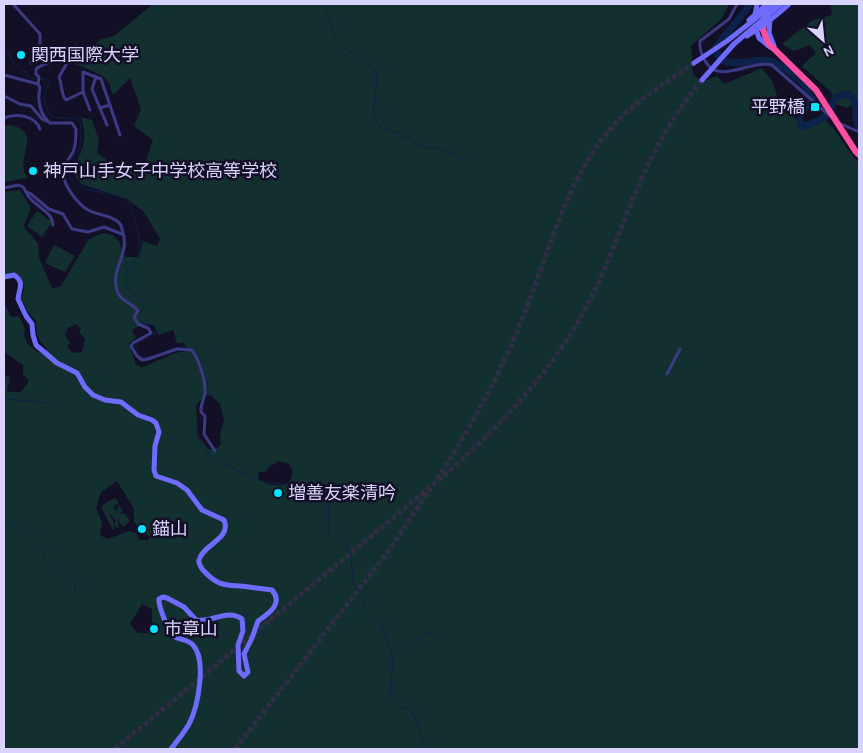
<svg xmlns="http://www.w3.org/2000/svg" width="863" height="753" font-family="Karla,'Noto Sans JP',sans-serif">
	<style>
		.green { fill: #12302f; fill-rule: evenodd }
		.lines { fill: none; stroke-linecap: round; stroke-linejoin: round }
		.stream { stroke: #0c2248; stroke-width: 1 }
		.river { stroke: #0c2248; stroke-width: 7 }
		.secondary-tunnel { stroke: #312d47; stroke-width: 5; stroke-dasharray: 5 2.5; stroke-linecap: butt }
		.street { stroke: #3d3a85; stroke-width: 3 }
		.secondary { stroke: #6f6bff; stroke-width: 5 }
		.highway { stroke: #ff4fa3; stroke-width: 6 }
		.secondary-bridge { stroke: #6f6bff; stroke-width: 5 }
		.poi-dot { fill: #00e5ff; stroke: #130f26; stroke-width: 2 }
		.labels { text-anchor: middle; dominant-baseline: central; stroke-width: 5; stroke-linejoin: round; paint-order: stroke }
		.poi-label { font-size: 18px; fill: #d9d4ff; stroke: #130f26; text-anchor: start }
	</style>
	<rect width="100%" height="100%" fill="#130f26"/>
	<g class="green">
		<path d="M153 4H729L721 19 691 46 693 74 701 82 717 76 724 84 762 68 773 82 777 96 800 124 821 116 833 128 855 159 859 162V749H4V375L10 377 7 392H21L29 381 23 374V365L4 352V303L11 317 19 316 25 329C21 343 35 352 47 355L46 348 40 341 37 334 36 321 28 312 21 298 24 289 23 283 13 272 4 275V192L20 190 31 208 24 225 26 230 38 243 39 257 52 289 61 286 89 239 103 233 113 235 119 242 125 257H139L143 241 157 246 160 239 144 212 127 199 81 184 72 172C81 149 89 143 81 117L92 120 99 139 97 153 114 165 145 163 153 140 134 126 141 109 130 78 113 95C111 90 110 84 107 80 100 72 69 62 57 57L75 43 82 47 92 46 102 39 114 36ZM76 324 81 329 79 332 85 339 82 352 73 353 67 347 70 343 65 335 68 328ZM143 324 153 325 159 335 173 330 177 343H184L188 351 175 353 143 367 136 365 129 343 136 338 132 330ZM211 395 220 404 224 421 220 433 221 444 216 449H208L198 436 196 406 204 396ZM279 461 289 464 293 472 289 483C279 487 268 486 259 480L258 472H265L271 465ZM117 481 134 509V522L143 534 150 536 148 540H140L136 533 130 531 107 539 100 535 102 522 96 508 101 492ZM142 604 152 609V628L147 633H138L130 624Z"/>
		<polygon points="830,4 859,4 859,100 847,108 836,104 831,92 802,66 816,53 810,45 794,51 782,44 813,20 832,15"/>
		<path d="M10 125C46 132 12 160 28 178L4 182V126Z"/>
		<polygon points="37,211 52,222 42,237 27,226"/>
		<polygon points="54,245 75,256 65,272 45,263"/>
		<polygon points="115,497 118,502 118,506 116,504 113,507 117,511 119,505 123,511 119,513 126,514 130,521 123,527 117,518 119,528 115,527 115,520 109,513 114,523 114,532 102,509 103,505 110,500 113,500"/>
	</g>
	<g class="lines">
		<g class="stream">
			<polyline points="324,4 334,34 344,48 369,64 376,74 377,82 373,115 381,128 400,134 421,146 441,149 464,159"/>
			<path d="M4 45 14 64 25 71 29 78 47 79 49 83C42 102 42 98 51 117L76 119 81 124 80 147 67 170C76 202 114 183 131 206 133 215 142 241 140 249 138 262 122 270 126 285 129 295 140 295 145 304L139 318C144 326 150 324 157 326L159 329V331L137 343 135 346 141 357 144 358 153 356"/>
			<path d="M164 352C189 342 195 344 203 369 206 378 209 384 207 393"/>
			<polyline points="4,399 50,403"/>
			<path d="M203 404 202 415 195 426C197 435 200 445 206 452 211 458 256 480 265 482 279 485 294 484 308 485 333 492 328 512 329 533L331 536 346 545 350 550 353 581 369 614"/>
			<polyline points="4,522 36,543 43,549 44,559 75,582 75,591"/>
			<polyline points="371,615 378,619 391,649 393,660 390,693 398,705 411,711 419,725 420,737 427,749"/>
			<path d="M392 653C409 646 418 634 437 631"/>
			<polyline points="407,708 409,704 418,699"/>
		</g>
		<path class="river" d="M749 4 746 10 715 48C722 75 752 56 770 61 778 63 797 76 802 83 806 87 809 94 813 99 807 108 793 116 803 127 810 124 823 120 828 114 836 103 829 95 849 94 860 104 853 116 859 128"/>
		<g class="secondary-tunnel">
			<path d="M437 479C471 427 502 372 524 314 550 250 566 179 613 126 635 101 666 83 694 63"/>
			<path d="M115 749 440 479C501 426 556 368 592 296 611 258 624 218 641 180 657 144 677 110 702 80"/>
			<polyline points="235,749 390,549 431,488"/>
		</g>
		<g class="street">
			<polyline points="13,4 40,34 40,47 44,53 35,58 31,63"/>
			<path d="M737 4 729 19 700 41C699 48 701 53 704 59 717 87 750 59 772 65L830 116"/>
			<polyline points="4,75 38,84"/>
			<polyline points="96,77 92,89 107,125"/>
			<path d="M38 84 40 88C37 100 40 115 50 123H72L76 129C76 136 76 146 73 152 70 159 63 163 63 172 63 185 78 205 90 211 100 216 120 216 122 229 124 235 125 242 124 248 121 264 111 276 118 293 122 302 133 303 138 311L134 317 138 324 148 328 151 333 133 343 131 346 137 356 142 360 148 359 177 349 192 350C199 360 206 381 205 393 204 400 200 405 201 412L205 416 204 434 215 451"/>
			<path d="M38 84 39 77 36 74V69C44 63 58 59 67 63L59 77C62 84 61 95 66 100L83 92V72L101 79 120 135"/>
			<polyline points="83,92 90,110"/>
			<polyline points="4,96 20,104 31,106 42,119 47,121"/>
			<polyline points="100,108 110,105"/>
			<path d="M4 118C16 113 35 115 40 129"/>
			<polyline points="839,123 859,132"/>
			<polyline points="4,188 19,185 23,187 26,192 31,194 49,209 63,214 72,229 88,232 104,227 122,234"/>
			<path d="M26 192C31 206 52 209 53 225"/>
			<polyline points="667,374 680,349"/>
		</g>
		<g class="secondary">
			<polyline points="781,11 789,4"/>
			<polyline points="755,15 757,4"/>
			<polyline points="770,19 769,33 774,46"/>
			<polyline points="755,26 759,38 770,47"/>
			<path d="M4 277 14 275C25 282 19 289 18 299L26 316 32 324 33 335 36 345 57 363 77 373 85 387 93 395 105 400 121 402 138 415 152 420 156 423 159 432 155 446 154 470 156 476 177 483 187 490 202 510 224 520C232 539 203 544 199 560 198 564 201 567 203 570 220 589 228 584 249 587 257 588 264 589 272 590 284 604 268 614 258 621L252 638 244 654 248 672 244 676 239 671 238 645 243 631 242 619C228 608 211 623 196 620L184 607 167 598 163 597 159 599C158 605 168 630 172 635 178 640 188 639 193 645 207 660 198 707 189 724 184 733 177 741 171 749"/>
		</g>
		<polyline class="highway" points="766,7 763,30 768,43 816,90 856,152 859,155"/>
		<g class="secondary-bridge">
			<polyline points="749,20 767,4"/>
			<polyline points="747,36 764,25 781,11"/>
			<polyline points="694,63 727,41 774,4"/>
			<polyline points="702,80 734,44 781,4"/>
		</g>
	</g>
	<g class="poi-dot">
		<circle cx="21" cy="55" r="5"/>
		<rect x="810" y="102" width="10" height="10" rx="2.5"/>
		<circle cx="33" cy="171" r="5"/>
		<circle cx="278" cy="493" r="5"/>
		<circle cx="142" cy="529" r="5"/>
		<circle cx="154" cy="629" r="5"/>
	</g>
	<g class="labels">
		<g class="poi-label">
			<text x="31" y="55">関西国際大学</text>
			<text x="805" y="107" text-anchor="end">平野橋</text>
			<text x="43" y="171">神戸山手女子中学校高等学校</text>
			<text x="288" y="493">増善友楽清吟</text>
			<text x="152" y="529">錨山</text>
			<text x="164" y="629">市章山</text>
		</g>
	</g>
	<rect width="863" height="753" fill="none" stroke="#d9d4ff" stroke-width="10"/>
	<g transform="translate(823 40) rotate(153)" stroke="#130f26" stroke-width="4" paint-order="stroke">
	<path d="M0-4L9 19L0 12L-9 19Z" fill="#d9d4ff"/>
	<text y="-8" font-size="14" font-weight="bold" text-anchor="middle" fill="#d9d4ff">N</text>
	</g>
</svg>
